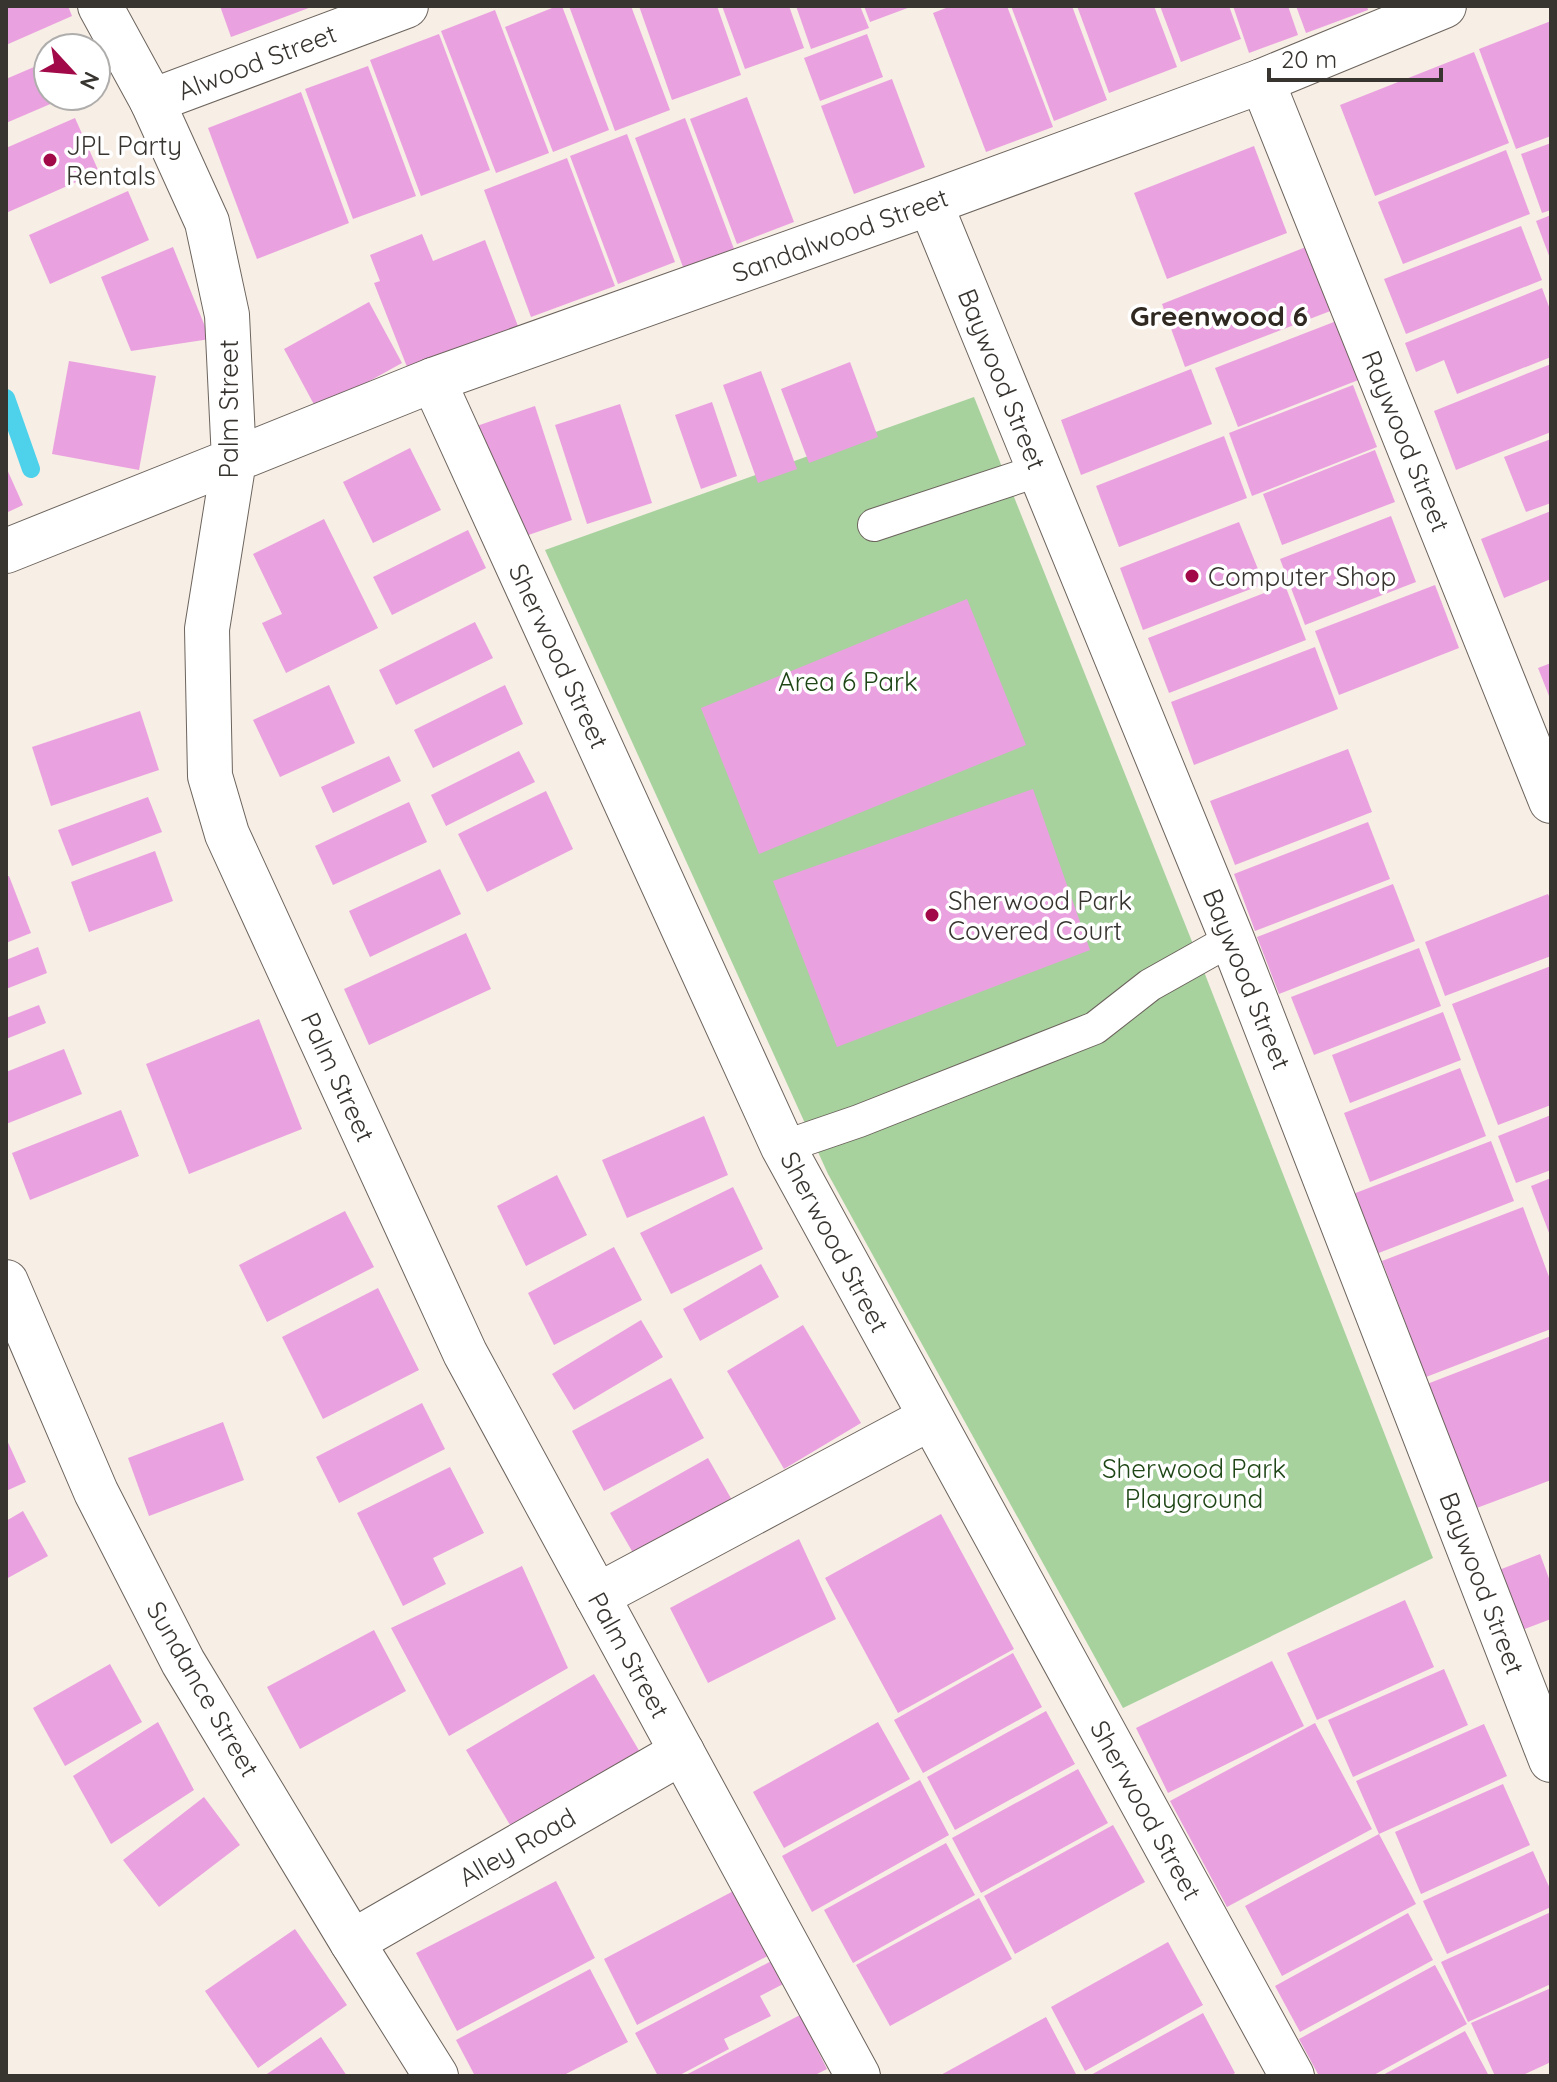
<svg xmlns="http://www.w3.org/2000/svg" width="1557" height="2082" font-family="Quicksand,sans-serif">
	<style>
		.green { fill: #a7d29e }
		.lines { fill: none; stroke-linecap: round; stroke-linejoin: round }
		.stream { stroke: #4ed2eb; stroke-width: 18 }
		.building { fill: #eaa1df }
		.service-casing { stroke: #6c645d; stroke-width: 34 }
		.minor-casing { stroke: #6c645d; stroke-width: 46 }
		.tertiary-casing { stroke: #6c645d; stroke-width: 46 }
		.service { stroke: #fff; stroke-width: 32 }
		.minor { stroke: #fff; stroke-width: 44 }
		.tertiary { stroke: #fff; stroke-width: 44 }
		.poi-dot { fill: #a20949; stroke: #fff; stroke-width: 3 }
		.labels { text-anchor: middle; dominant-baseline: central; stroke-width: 7; stroke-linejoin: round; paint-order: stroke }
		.street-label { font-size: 26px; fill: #383531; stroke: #fff }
		.poi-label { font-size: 26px; fill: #383531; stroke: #fff; text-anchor: start }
		.park-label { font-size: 26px; fill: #1f4616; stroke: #fff }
		.neighbourhood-label { font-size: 28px; font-weight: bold; fill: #2f2922; stroke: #fff }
	</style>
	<rect width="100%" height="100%" fill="#f7eee5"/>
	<polygon class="green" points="974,397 1201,964 1433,1558 1123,1708 828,1174 545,550"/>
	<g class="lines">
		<polyline class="stream" points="6,398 31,469"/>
	</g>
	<g class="building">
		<polygon points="6,6 68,6 72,16 6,45"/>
		<polygon points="220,6 314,6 231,37"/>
		<polygon points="557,6 562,6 609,130 553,152 505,27"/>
		<polygon points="569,6 631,6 670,110 615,131"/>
		<polygon points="639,6 717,6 741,75 672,100"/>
		<polygon points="722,6 789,6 804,48 745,69"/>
		<polygon points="796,6 860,6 869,28 811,49"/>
		<polygon points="864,6 913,6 870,22"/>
		<polygon points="951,6 1007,6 1053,127 986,152 933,13"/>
		<polygon points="1011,6 1072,6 1107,100 1054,121"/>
		<polygon points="1077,6 1154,6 1177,67 1109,93"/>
		<polygon points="1160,6 1229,6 1241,39 1181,62"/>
		<polygon points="1233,6 1288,6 1298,35 1249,53"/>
		<polygon points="1296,6 1367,6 1368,10 1306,33"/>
		<polygon points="495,10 549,153 496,173 441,31"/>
		<polygon points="1551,21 1551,136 1516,149 1479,49"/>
		<polygon points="439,34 490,170 421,196 370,60"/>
		<polygon points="867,34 883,77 820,101 804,58"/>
		<polygon points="1474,52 1509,143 1375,196 1340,105"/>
		<polygon points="48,61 48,96 69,96 6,123 6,79"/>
		<polygon points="368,66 416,196 353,219 305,89"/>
		<polygon points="892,79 925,167 854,194 821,106"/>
		<polygon points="301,92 349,223 257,259 208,128"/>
		<polygon points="747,97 794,222 737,244 690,119"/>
		<polygon points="75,118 99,172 6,213 6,148"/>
		<polygon points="685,118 734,249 683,267 635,138"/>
		<polygon points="627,134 675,262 618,284 570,156"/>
		<polygon points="1551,143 1551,210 1542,213 1521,154"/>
		<polygon points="1254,146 1287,233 1167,279 1134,193"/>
		<polygon points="1506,150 1530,214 1403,264 1378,202"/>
		<polygon points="567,158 615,286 531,317 484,190"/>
		<polygon points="128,191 149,240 50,284 29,235"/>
		<polygon points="1551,215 1551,261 1536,221"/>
		<polygon points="1521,226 1542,280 1406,334 1384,279"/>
		<polygon points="422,234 433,261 485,240 521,334 411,377 374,283 380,281 370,255"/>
		<polygon points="1321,241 1346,305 1185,367 1162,304"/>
		<polygon points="173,247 210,339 131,351 101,277"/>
		<polygon points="1542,288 1551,312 1551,357 1457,394 1444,360 1416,372 1405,343"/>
		<polygon points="369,302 402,363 317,410 284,349"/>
		<polygon points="1339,320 1361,379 1238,427 1215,368"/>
		<polygon points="69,361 156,376 139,470 52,454"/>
		<polygon points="850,362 878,437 809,463 781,389"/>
		<polygon points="1551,364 1551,432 1456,470 1434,411"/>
		<polygon points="1191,369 1212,424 1081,475 1061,420"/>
		<polygon points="761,371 797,469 758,483 723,385"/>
		<polygon points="1353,385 1377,447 1252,496 1229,433"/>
		<polygon points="712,402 737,476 701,489 675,415"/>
		<polygon points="620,404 652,503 587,524 555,425"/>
		<polygon points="535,406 572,520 511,541 474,427"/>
		<polygon points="1224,436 1247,498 1119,547 1096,486"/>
		<polygon points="1551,439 1551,503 1526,512 1504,457"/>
		<polygon points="410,448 441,510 373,543 343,482"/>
		<polygon points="1375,450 1395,502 1282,545 1263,494"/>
		<polygon points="6,467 23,505 6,513"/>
		<polygon points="1551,511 1551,579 1504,598 1481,539"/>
		<polygon points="1391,516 1416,582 1305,625 1280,559"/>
		<polygon points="324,519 378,628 286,673 262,623 282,614 253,554"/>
		<polygon points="1239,522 1264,584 1143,630 1120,568"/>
		<polygon points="468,530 486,568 392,615 373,577"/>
		<polygon points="1285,585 1306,640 1169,693 1148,638"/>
		<polygon points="1435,585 1459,648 1339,695 1315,631"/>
		<polygon points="967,599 1026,745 759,854 701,708"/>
		<polygon points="475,622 493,658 396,705 379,670"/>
		<polygon points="1315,647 1338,709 1194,765 1171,702"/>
		<polygon points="1551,663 1551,701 1538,668"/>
		<polygon points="329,685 355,743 280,777 253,720"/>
		<polygon points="505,685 523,724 433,768 414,730"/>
		<polygon points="140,711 159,770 51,806 32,747"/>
		<polygon points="1348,749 1372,812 1235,865 1210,801"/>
		<polygon points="519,751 535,782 446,826 431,795"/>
		<polygon points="389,756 401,781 333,813 321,787"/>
		<polygon points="1033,789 1090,950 837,1047 773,881"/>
		<polygon points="546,791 573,849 487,892 458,834"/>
		<polygon points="148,797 162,832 72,866 58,830"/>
		<polygon points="409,802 427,842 333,885 315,846"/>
		<polygon points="1368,822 1390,879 1255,931 1234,874"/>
		<polygon points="155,851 173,901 89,932 71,882"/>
		<polygon points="440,869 461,914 370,957 349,911"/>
		<polygon points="9,876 31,933 6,943 6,877"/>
		<polygon points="1393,884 1415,941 1279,994 1257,937"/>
		<polygon points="1548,894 1551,901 1551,956 1445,996 1425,942"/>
		<polygon points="466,933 491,989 369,1045 344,989"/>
		<polygon points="38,947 47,973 6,989 6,960"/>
		<polygon points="1419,948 1441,1006 1314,1055 1291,997"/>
		<polygon points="1551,966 1551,1105 1498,1125 1452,1004"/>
		<polygon points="39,1005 46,1023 6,1039 6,1018"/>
		<polygon points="1443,1012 1461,1060 1350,1103 1332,1055"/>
		<polygon points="259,1019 302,1129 189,1174 146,1064"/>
		<polygon points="64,1049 82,1094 6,1124 6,1072"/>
		<polygon points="1460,1068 1486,1136 1370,1182 1344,1113"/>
		<polygon points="121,1110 139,1156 30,1200 12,1153"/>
		<polygon points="1551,1115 1551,1170 1516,1183 1498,1136"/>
		<polygon points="704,1116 728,1175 627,1218 602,1160"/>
		<polygon points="1491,1141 1514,1201 1376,1254 1353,1194"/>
		<polygon points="557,1175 587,1235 526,1266 497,1206"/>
		<polygon points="1551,1178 1551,1238 1531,1186"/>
		<polygon points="733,1187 763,1249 671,1294 640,1233"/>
		<polygon points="1523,1207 1551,1282 1551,1329 1426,1377 1382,1261"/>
		<polygon points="345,1211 374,1267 267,1322 239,1265"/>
		<polygon points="614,1247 642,1300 554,1345 528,1293"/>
		<polygon points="761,1264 779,1297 700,1341 683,1309"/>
		<polygon points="378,1288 419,1370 323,1419 282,1337"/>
		<polygon points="641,1320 663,1357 574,1410 552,1374"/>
		<polygon points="803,1325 861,1423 784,1469 727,1371"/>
		<polygon points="1551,1336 1551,1480 1474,1509 1427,1384"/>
		<polygon points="671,1378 704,1438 604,1491 572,1431"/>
		<polygon points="422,1403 445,1449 339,1503 316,1457"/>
		<polygon points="223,1422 244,1480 149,1516 128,1458"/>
		<polygon points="6,1438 26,1482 6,1491"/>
		<polygon points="708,1458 737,1509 640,1565 610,1513"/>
		<polygon points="450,1467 484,1533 433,1558 446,1584 403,1606 357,1513"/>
		<polygon points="23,1511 48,1556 6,1579 6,1521"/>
		<polygon points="941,1514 1014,1649 898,1713 825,1578"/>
		<polygon points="799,1539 836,1619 708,1683 670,1608"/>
		<polygon points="1540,1554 1551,1584 1551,1619 1522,1630 1499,1570"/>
		<polygon points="522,1566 568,1668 449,1736 391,1628"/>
		<polygon points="1405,1600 1434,1667 1317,1720 1287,1653"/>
		<polygon points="374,1630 406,1691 300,1749 267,1687"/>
		<polygon points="1013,1653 1042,1707 923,1773 894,1720"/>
		<polygon points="1272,1661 1304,1726 1168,1793 1136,1728"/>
		<polygon points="110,1664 142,1722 65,1766 33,1708"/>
		<polygon points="1444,1669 1468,1725 1353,1777 1328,1720"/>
		<polygon points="594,1674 641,1754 513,1830 466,1750"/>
		<polygon points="1046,1711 1075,1764 955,1830 927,1777"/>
		<polygon points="158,1722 194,1790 111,1844 73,1776"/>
		<polygon points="878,1722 910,1779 784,1848 753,1792"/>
		<polygon points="1315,1723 1372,1829 1227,1907 1170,1801"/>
		<polygon points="1484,1724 1507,1776 1379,1834 1416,1904 1282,1976 1245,1906 1379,1834 1356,1781"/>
		<polygon points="1078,1769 1108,1823 981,1893 952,1838"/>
		<polygon points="920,1780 949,1835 812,1912 782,1856"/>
		<polygon points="1503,1784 1530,1845 1421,1894 1395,1832"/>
		<polygon points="204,1797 240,1845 159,1907 123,1860"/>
		<polygon points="1113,1825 1145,1882 1015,1954 984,1896"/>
		<polygon points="946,1843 975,1895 853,1963 824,1910"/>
		<polygon points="1533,1851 1551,1891 1551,1907 1447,1954 1423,1901"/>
		<polygon points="556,1881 595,1958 457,2031 416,1953"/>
		<polygon points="743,1886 777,1951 637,2025 604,1959"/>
		<polygon points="979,1898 1012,1959 890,2026 856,1965"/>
		<polygon points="1551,1912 1551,1984 1468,2022 1441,1962"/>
		<polygon points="1408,1913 1433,1960 1300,2032 1275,1986"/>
		<polygon points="295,1929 347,2005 258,2068 205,1991"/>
		<polygon points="1168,1942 1203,2005 1085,2071 1051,2007"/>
		<polygon points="777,1958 789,1981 760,1996 771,2016 724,2039 729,2049 678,2076 658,2076 635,2033"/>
		<polygon points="1435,1965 1467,2024 1372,2076 1319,2076 1299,2039"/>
		<polygon points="590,1969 628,2042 562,2076 475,2076 456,2040"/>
		<polygon points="1551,1988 1551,2062 1521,2076 1495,2076 1471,2023"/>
		<polygon points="1203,2013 1235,2073 1230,2076 1089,2076"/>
		<polygon points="800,2015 827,2069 813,2076 684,2076"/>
		<polygon points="1046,2017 1077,2076 939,2076"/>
		<polygon points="1465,2031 1489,2076 1381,2076"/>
		<polygon points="321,2037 347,2076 264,2076"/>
	</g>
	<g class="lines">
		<defs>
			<g id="service">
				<polyline points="874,525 1040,470"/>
				<polyline points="783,1147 859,1121 1095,1028 1150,985 1232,939"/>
			</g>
			<g id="minor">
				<polyline points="1262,81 1551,801"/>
				<polyline points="152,101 406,6"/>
				<polyline points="930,203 1232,939 1551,1760"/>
				<polyline points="433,380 783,1147 1292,2076"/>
				<polyline points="6,1282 96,1492 183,1662 352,1942 436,2076"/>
				<polyline points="597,1596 930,1418"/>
				<polyline points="352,1942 682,1752"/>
				<polyline points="858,2076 465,1353 227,834 210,776 207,629 234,460 433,380 930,203 1262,81 1444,6"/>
			</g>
			<polyline id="tertiary" points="6,551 234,460 227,315 207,222 152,101 100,6"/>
		</defs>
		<use href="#service" class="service-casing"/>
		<use href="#minor" class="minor-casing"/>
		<use href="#tertiary" class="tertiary-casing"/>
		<use href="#service" class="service"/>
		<use href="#minor" class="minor"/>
		<use href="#tertiary" class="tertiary"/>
	</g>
	<g class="poi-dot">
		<circle cx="50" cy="160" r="8"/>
		<circle cx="1192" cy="576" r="8"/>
		<circle cx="932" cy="915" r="8"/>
	</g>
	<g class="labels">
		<g class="street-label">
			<text transform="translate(257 62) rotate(-21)">Alwood Street</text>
			<text transform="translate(840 235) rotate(-20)">Sandalwood Street</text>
			<text transform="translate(1002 379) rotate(68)">Baywood Street</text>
			<text transform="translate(228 409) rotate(-90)">Palm Street</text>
			<text transform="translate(1406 441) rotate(68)">Raywood Street</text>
			<text transform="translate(559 656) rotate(65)">Sherwood Street</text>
			<text transform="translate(1247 979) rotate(68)">Baywood Street</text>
			<text transform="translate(338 1077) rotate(65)">Palm Street</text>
			<text transform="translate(835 1242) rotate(62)">Sherwood Street</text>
			<text transform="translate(1482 1583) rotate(69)">Baywood Street</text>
			<text transform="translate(629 1655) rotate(61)">Palm Street</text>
			<text transform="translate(203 1689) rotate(60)">Sundance Street</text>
			<text transform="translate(1146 1810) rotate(61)">Sherwood Street</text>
			<text transform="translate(517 1847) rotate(-30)">Alley Road</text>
		</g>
		<g class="poi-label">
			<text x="66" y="145">JPL Party<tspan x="66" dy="30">Rentals</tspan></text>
			<text x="1208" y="576">Computer Shop</text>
			<text x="948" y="900">Sherwood Park<tspan x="948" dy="30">Covered Court</tspan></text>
		</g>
		<g class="park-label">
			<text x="848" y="681">Area 6 Park</text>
			<text x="1194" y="1468">Sherwood Park<tspan x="1194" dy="30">Playground</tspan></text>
		</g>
		<g class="neighbourhood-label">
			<text x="1219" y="315">Greenwood 6</text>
		</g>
	</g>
	<rect width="1557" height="2082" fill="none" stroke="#383531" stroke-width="16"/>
	<g transform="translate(72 72) rotate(116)"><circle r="38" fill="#ffffff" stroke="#afaead" stroke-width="2"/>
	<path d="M0-6L14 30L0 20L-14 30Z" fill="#a20949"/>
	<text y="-12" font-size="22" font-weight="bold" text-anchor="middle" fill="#383531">N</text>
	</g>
	<path d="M1269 68v12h172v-12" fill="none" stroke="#383531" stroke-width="4"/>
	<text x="1281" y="68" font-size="24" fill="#383531" stroke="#ffffff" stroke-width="6" paint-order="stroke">20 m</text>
</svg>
